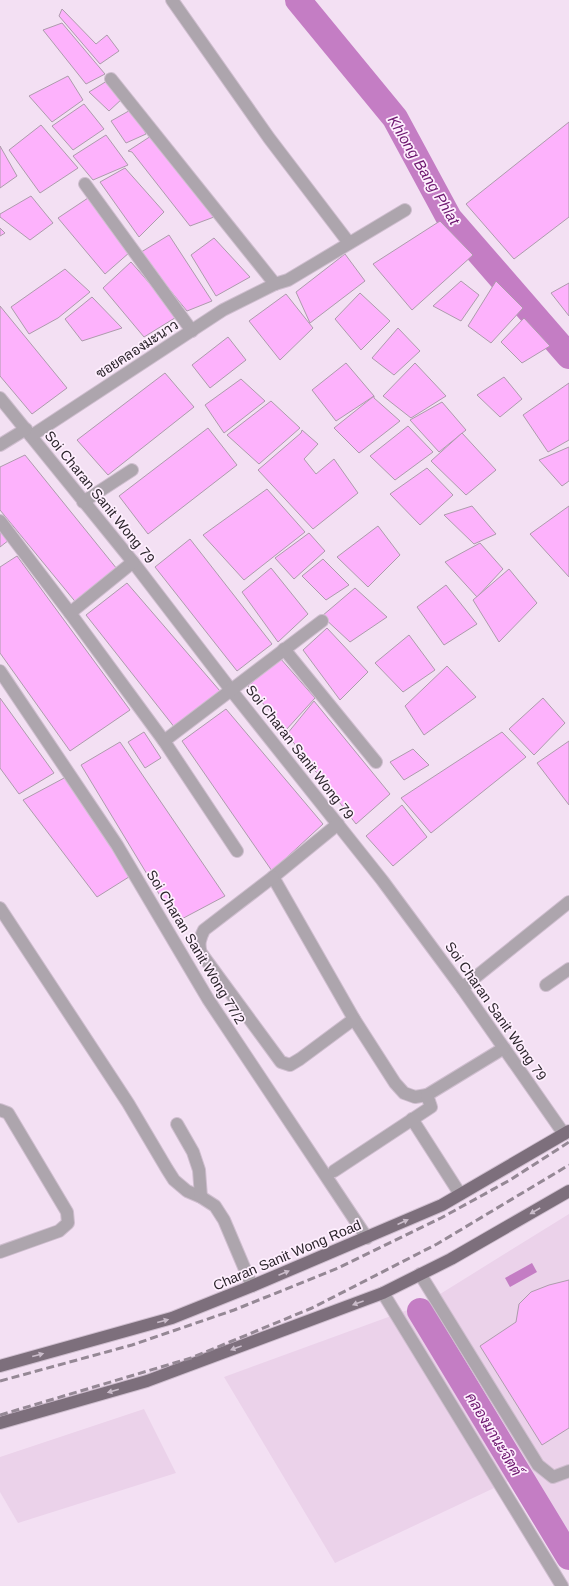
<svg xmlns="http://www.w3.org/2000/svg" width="569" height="1586" font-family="Arial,Sarabun,sans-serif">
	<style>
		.built { fill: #ebd2ea }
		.water { fill: #c47dc4 }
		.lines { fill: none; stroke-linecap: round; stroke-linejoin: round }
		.canal { stroke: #c47dc4; stroke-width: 26 }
		.building { fill: #fdb2fc; stroke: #ad9bac }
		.minor-casing { stroke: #cfbecf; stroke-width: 14 }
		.major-casing { stroke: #cfbecf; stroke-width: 14 }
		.minor { stroke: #ada5ad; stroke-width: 12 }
		.major { stroke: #7d6f7c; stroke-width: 12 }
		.rail { stroke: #958895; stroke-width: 3; stroke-dasharray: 8 4; stroke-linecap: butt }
		.oneway { fill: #cabcca }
		.labels { text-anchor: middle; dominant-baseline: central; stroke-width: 3.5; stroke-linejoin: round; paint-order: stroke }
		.street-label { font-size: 14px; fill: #2b242b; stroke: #feeffe }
		.water-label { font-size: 15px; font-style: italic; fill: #6d166f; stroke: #feeffe }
	</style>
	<rect width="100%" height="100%" fill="#f3e0f3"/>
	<g class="built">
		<polygon points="569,1214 569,1543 526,1473 335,1563 224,1377 424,1304"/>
		<polygon points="144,1409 176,1473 18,1523 0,1492 0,1457"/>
	</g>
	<polygon class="water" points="532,1263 537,1272 510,1287 505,1278"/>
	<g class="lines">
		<g class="canal">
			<polyline points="298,0 395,118 449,218 569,356"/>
			<polyline points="420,1311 569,1557"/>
		</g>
	</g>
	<g class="building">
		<polygon points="62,9 96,44 107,35 119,51 100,64 59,16"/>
		<polygon points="62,23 105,74 86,84 43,30"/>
		<polygon points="68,76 83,100 52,122 29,96"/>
		<polygon points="107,81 123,98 109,111 89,92"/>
		<polygon points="84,104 104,129 73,150 52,126"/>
		<polygon points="134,108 146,134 126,143 111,121"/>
		<polygon points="569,122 569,217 514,259 466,204"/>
		<polygon points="41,125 78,168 40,193 9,150"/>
		<polygon points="106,135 128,165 93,180 73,156"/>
		<polygon points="151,136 214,217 190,226 132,152 128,151"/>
		<polygon points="0,146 17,176 0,188"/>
		<polygon points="125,168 164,212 139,237 100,182"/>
		<polygon points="31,196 53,223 30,240 0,217 0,214"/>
		<polygon points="88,198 130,252 105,274 58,218"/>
		<polygon points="440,221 473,255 412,310 373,264"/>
		<polygon points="0,228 5,233 0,236"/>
		<polygon points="169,235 212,301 187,311 142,256 138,254"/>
		<polygon points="214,238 250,277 216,296 191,255"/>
		<polygon points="345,254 365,281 310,323 296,292"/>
		<polygon points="131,262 178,316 144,337 103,288"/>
		<polygon points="65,269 90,292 58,318 29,334 11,307"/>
		<polygon points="461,281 479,295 461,321 433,306"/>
		<polygon points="496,281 523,308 491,343 468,326"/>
		<polygon points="569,283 569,316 551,293"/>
		<polygon points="360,293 390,321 361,350 335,319"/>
		<polygon points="286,294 313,328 280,360 249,321"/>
		<polygon points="92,297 122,328 82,341 65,319"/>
		<polygon points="0,306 67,388 32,414 0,376"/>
		<polygon points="524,318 550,346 522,363 501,342"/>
		<polygon points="398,328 420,351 394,375 372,358"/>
		<polygon points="228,337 246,360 210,388 192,365"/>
		<polygon points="346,363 374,396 336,421 312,390"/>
		<polygon points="415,363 446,396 411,418 383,396"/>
		<polygon points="165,373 194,407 108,475 77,440"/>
		<polygon points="504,377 522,399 500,417 477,395"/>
		<polygon points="241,379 265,401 224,433 205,405"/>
		<polygon points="569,383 569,440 548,452 523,415"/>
		<polygon points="374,396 374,398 400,421 359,453 334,428"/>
		<polygon points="271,401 300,428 259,464 227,435"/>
		<polygon points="442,402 466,430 439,452 410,420"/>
		<polygon points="408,426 433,452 395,480 370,456"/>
		<polygon points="208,428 237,465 148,534 119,496"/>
		<polygon points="302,430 318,444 304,459 316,474 334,459 358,493 313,529 258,470 301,433"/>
		<polygon points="462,433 496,470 466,495 431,461"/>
		<polygon points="569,447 569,481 562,486 539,460"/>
		<polygon points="25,455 117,569 78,605 0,510 0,467"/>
		<polygon points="427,468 453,495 420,525 390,494"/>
		<polygon points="267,489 305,532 244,580 203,535"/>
		<polygon points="472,506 496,534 474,544 444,515"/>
		<polygon points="569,506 569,577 530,534"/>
		<polygon points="378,526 400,555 368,587 337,557"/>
		<polygon points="0,529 9,540 0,547"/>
		<polygon points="309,533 325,551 294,579 275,558"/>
		<polygon points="190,539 272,644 237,671 155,567"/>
		<polygon points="480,543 503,569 477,597 445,562"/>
		<polygon points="17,556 130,710 70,751 0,653 0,567"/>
		<polygon points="323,559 349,585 326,600 302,576"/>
		<polygon points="271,568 308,614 278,642 242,592"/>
		<polygon points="509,569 537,603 499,642 473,600"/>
		<polygon points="127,583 220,691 175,728 86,615"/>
		<polygon points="446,585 477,624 444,645 417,607"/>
		<polygon points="355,588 387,617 350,642 322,616"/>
		<polygon points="327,628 368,672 340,700 303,650"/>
		<polygon points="409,635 435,670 403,692 375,663"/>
		<polygon points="280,658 315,698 286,730 248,686"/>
		<polygon points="447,666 476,697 424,735 405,706"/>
		<polygon points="0,698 54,773 19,794 0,768"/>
		<polygon points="543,698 565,723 534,755 509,729"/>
		<polygon points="314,701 390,794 356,824 287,734"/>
		<polygon points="226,709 323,824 272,871 182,741"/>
		<polygon points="144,732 161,758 145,768 128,742"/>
		<polygon points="502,732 526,757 431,833 401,798"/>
		<polygon points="569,741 569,805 537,763"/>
		<polygon points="120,742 225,896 176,922 81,765"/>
		<polygon points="413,749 429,765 404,780 390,762"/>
		<polygon points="66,777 132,875 97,897 23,800"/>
		<polygon points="402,805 427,837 393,866 366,836"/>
		<polygon points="569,1280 569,1428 542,1445 480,1346 516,1322 519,1304 531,1292 549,1285"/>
	</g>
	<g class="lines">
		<defs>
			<g id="minor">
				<polyline points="172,0 269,138 349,243"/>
				<polyline points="111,79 275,284"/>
				<polyline points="85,184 192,331"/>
				<polyline points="0,398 133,562 231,690 382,880 462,988 564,1134"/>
				<polyline points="31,436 223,310 275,284 288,280 405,210"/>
				<polyline points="0,445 26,429"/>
				<polyline points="83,502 132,470"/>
				<polyline points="0,521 70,613 164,741 322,621"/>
				<polyline points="70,613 133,562"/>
				<polyline points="284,649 376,762"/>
				<polyline points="0,671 117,845 208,999 367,1238"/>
				<polyline points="164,741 237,851"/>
				<polyline points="338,824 273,877 354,1019 395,1083 404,1093 415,1097 427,1095 504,1048"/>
				<path d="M273 877 204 930C200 938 198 944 201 953L281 1062 290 1065 300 1059 354 1019"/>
				<polyline points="0,908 128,1103 167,1169 174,1180 187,1191 201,1197 215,1206 224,1220 252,1286"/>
				<polyline points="546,985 569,969"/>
				<polyline points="462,988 569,902"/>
				<polyline points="0,1110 8,1113 67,1212 68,1223 59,1231 0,1252"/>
				<polyline points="412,1119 460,1194"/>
				<polyline points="177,1124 193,1152 199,1170 201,1197"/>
				<polyline points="334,1171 431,1107 427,1095"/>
				<polyline points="420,1274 538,1465 553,1477 569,1471"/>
				<polyline points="383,1293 562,1586"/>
			</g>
			<g id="major">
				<polyline points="0,1366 172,1318 252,1286 442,1205 569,1131"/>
				<polyline points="0,1423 147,1381 383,1293 451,1259 569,1191"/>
			</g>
		</defs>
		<use href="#minor" class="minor-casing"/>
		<use href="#major" class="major-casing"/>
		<use href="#minor" class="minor"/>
		<use href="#major" class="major"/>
		<g class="rail">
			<polyline points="0,1381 132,1345 234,1310 338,1268 441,1218 510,1180 569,1142"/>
			<polyline points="0,1415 191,1358 312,1308 437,1244 569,1165"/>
		</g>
	</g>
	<defs><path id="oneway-solid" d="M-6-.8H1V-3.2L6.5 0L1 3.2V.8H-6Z"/></defs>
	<g class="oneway">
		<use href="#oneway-solid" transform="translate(535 1211) rotate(150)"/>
		<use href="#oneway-solid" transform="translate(403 1222) rotate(-24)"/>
		<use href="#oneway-solid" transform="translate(284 1273) rotate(-23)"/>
		<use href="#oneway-solid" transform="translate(358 1303) rotate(160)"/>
		<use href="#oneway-solid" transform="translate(163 1321) rotate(-15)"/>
		<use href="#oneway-solid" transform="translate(236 1348) rotate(160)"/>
		<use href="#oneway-solid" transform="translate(38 1355) rotate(-15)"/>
		<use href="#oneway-solid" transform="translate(113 1391) rotate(164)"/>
	</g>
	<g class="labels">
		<g class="street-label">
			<text transform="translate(137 349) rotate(-33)">ซอยคลองมะนาว</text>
			<text transform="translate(100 497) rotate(51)">Soi Charan Sanit Wong 79</text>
			<text transform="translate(300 752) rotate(52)">Soi Charan Sanit Wong 79</text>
			<text transform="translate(196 947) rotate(59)">Soi Charan Sanit Wong 77/2</text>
			<text transform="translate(496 1011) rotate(55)">Soi Charan Sanit Wong 79</text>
			<text transform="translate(287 1255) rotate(-23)">Charan Sanit Wong Road</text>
		</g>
		<g class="water-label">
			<text transform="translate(424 170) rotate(59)">Khlong Bang Phlat</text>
			<text transform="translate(494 1434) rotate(59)">คลองมานะจิตต์</text>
		</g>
	</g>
</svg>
